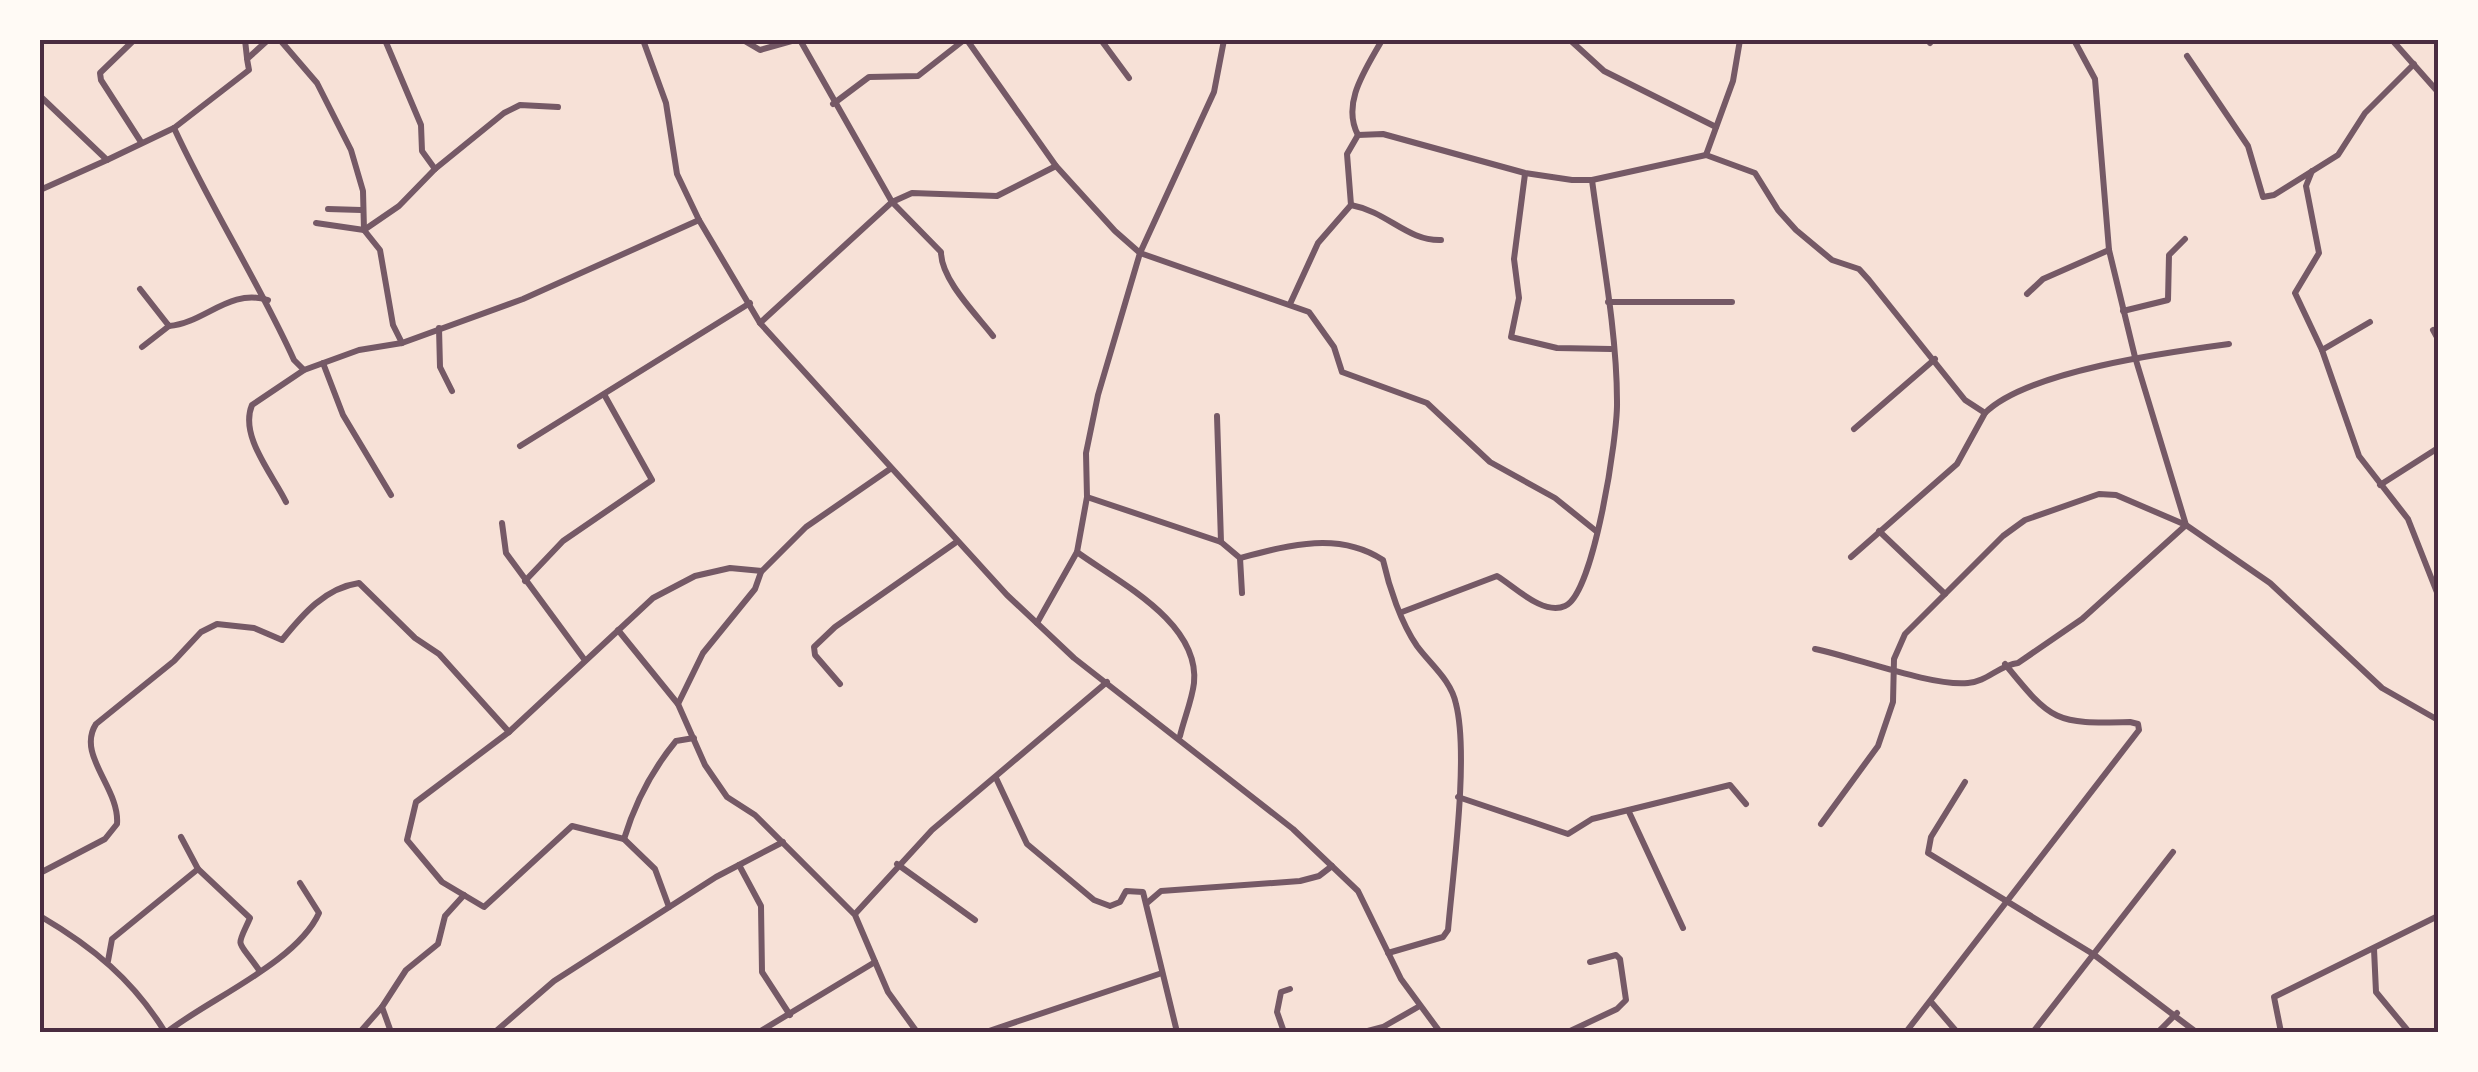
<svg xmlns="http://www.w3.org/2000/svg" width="2478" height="1072" font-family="'Roboto Condensed',sans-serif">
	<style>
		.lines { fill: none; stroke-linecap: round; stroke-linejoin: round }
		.minor { stroke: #755966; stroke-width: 6 }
		.neatline { fill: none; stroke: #4a2c40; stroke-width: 4 }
	</style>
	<rect width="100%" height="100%" fill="#f7e1d7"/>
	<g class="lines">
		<g class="minor">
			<polyline points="134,40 100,73 101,80 141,142"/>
			<polyline points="245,40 247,58"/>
			<polyline points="280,40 317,83 351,150 363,191 364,230 380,250 393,325 402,343"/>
			<polyline points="385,40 421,125 422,151 435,169"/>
			<polyline points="643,40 666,103 677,174 699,220 760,323 1007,595 1074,658 1293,829 1358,891 1401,979 1440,1032"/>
			<polyline points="743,40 760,50 795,40"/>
			<polyline points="800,40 892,202 912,193 997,196 1056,166"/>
			<polyline points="967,40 1056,166 1115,231 1140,253 1309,312 1334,347 1342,372 1427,403 1490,462 1555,498 1596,531"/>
			<polyline points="1101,40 1129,78"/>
			<path d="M1382 40C1366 69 1341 103 1358 135L1383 134 1525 173 1572 180H1592L1706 155 1755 173 1778 210 1796 230 1832 260 1859 269 1869 280 1965 400 1985 413C2027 371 2169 352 2229 344"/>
			<polyline points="1570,40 1604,71 1716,127"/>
			<polyline points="2074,40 2095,79 2109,250 2135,357 2186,525 2270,583 2382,688 2438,720"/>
			<polyline points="2392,40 2438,92"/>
			<polyline points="1930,43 1932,40"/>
			<polyline points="2187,56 2248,146 2263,197 2274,195 2338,155 2365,113 2414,64"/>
			<polyline points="40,96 107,160 174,128 249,70 247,59 268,40"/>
			<polyline points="833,104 869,77 918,76 964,40"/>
			<path d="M174 128C211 208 258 281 294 360L304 370"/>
			<polyline points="1706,155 1733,81 1740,40"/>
			<polyline points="2312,171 2306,186 2319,253 2295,293 2322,350 2359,456 2408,519 2438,595"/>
			<polyline points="1525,174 1514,259 1519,298 1511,337 1557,348 1611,349"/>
			<polyline points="40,190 107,160"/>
			<path d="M1351 205C1388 212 1407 241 1441 240"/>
			<polyline points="328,209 361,210"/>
			<polyline points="316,223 364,230 399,206 435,169 504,113 520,105 558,107"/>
			<path d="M140 289 169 326C205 323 229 288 268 300"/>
			<polyline points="2027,294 2043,279 2109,250"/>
			<polyline points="1608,302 1732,302"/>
			<polyline points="1290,304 1318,243 1351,205 1347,154 1358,135"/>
			<polyline points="2123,311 2168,300 2169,255 2185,239"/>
			<path d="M760 323 892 202 941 252C941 280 977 315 993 336"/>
			<polyline points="439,328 440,367 452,391"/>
			<polyline points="2433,330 2438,339"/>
			<polyline points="142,347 169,326"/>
			<polyline points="2322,350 2370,322"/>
			<polyline points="323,363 343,415 391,495"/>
			<polyline points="1217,416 1221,542"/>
			<polyline points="1854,429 1935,359"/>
			<polyline points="520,446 750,303"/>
			<polyline points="2380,485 2438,448"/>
			<polyline points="1087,497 1221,542 1240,558 1242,593"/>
			<path d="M286 502C273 475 239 436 252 405L304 370 359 350 402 343 523 299 699 220"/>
			<polyline points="502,523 506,553 584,659"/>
			<polyline points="1879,531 1945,594"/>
			<path d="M1077 552C1118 582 1200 622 1194 683 1192 700 1184 719 1180 736"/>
			<polyline points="1851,557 1957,464 1985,413"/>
			<path d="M1240 558C1289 545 1339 531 1383 560 1389 587 1401 623 1417 646 1431 665 1451 680 1456 704 1469 755 1453 873 1448 930L1443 937 1388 953"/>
			<polyline points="525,581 563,541 652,480 605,396"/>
			<path d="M1402 612 1497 576C1514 586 1543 616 1565 606 1594 594 1618 434 1617 401 1617 332 1601 249 1592 180"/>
			<polyline points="1037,623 1077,552 1087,497 1086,453 1098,395 1140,253 1214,92 1224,40"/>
			<polyline points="618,630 678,704 705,765 727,797 755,815 855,915 888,992 917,1032"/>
			<path d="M1815 649C1854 657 1933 687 1968 683 1987 682 1999 665 2018 663L2082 619 2186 525 2116 495 2099 494 2025 520 2003 536 1905 634 1894 659 1893 702 1878 746 1821 824"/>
			<polyline points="840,684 815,655 814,647 835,627 955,543"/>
			<polyline points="678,704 703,653 755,589 761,572"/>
			<path d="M694 738 676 741C652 770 635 803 624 839L572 826 484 907 442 882 407 840 416 802 509 732 653 598 695 576 730 568 762 571 806 527 890 469"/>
			<polyline points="996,778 1027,844 1094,900 1110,906 1120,902 1126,891 1143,892 1177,1032"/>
			<polyline points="1965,782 1931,837 1928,853 2093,954 2196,1032"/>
			<polyline points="1458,797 1568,834 1592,819 1730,785 1746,804"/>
			<polyline points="1629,812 1683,928"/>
			<path d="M181 837 198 869 250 918C236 950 236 937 259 970"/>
			<polyline points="624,839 655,869 669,907"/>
			<polyline points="897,864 975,920"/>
			<polyline points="739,865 761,906 762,972 790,1015"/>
			<path d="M40 873 105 839 117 824C120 788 76 755 96 724L174 661 201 632 217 624 254 628 282 640C303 614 325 588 359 583L415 638 439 654 509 732"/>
			<polyline points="1147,903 1161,891 1300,881 1319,876 1332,866"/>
			<polyline points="855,914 932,830 1107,682"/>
			<path d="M40 916C93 947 133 980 165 1032"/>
			<polyline points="2374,949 2376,992 2409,1032"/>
			<polyline points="108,961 112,939 198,869"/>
			<polyline points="1932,1003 1957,1032"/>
			<path d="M167 1032C209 999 297 962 319 913L300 883"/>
			<polyline points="360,1032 382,1007"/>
			<polyline points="391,1032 382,1007 406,970 438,944 445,916 464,895"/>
			<polyline points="495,1032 554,981 716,877 783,842"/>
			<polyline points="759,1032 875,962"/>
			<polyline points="986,1032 1162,973"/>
			<polyline points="1284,1032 1277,1012 1281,992 1290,989"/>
			<polyline points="1364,1032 1383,1027 1418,1007"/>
			<polyline points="1568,1032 1617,1009 1626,1000 1620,959 1616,955 1590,962"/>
			<path d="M1906 1032 2139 730 2138 724 2130 722C2055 724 2052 722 2005 664"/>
			<polyline points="2033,1032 2173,852"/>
			<polyline points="2158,1032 2177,1013"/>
			<polyline points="2281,1032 2274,997 2438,916"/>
		</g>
	</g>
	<rect width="2478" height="1072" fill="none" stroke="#fffaf5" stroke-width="85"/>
	<rect x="42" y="42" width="2394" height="988" class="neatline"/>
</svg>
